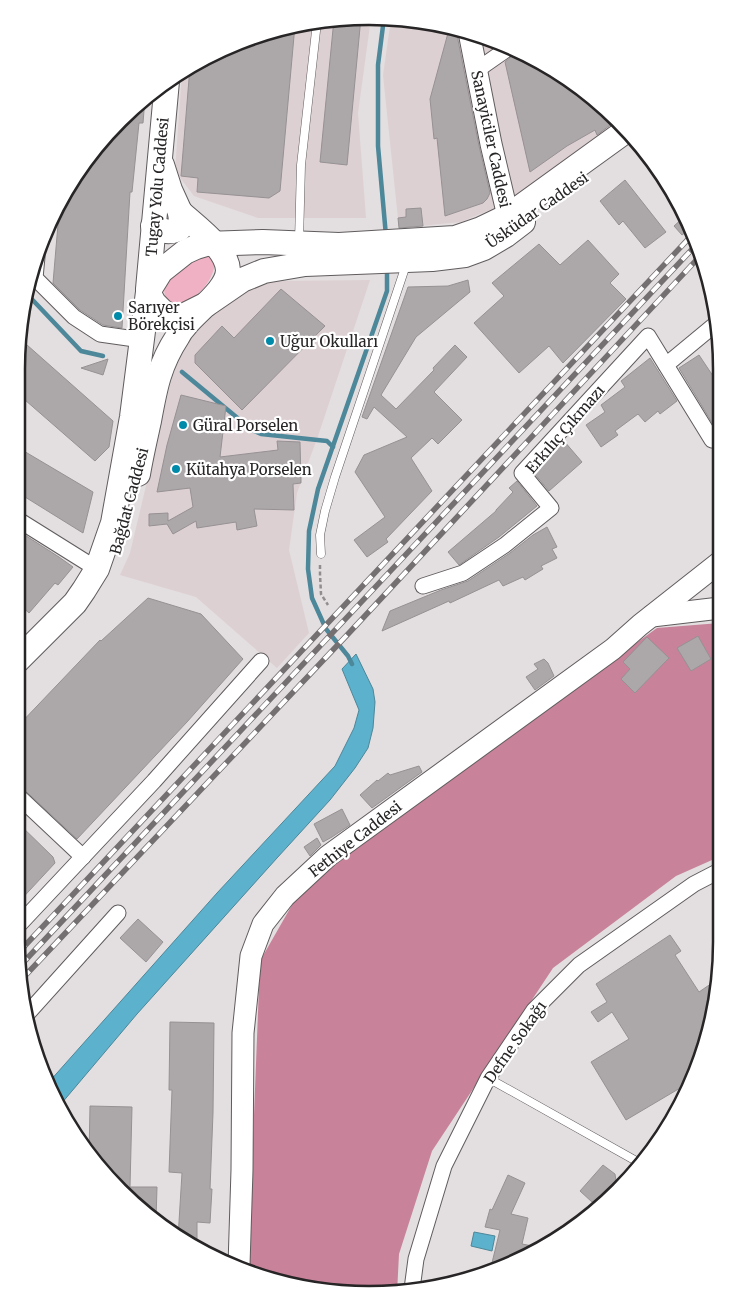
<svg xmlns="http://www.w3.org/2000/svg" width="738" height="1311" font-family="Merriweather,serif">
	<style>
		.built { fill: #ddd0d3 }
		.green { fill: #f1b1c5 }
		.forest { fill: #c88299 }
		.water { fill: #5cb1cc; stroke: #4c879a }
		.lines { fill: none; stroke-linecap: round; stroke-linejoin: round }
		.stream { stroke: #4c879a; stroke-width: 4.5 }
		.building { fill: #aca7a9; stroke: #969193 }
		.lane-casing { stroke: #605c5d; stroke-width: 9 }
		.street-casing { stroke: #605c5d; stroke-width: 17 }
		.secondary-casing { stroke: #605c5d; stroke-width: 23 }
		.primary-casing { stroke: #605c5d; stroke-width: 26 }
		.path { stroke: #918d8e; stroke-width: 2.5; stroke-dasharray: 4 2.5; stroke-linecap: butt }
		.lane { stroke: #fff; stroke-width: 8 }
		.street { stroke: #fff; stroke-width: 15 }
		.secondary { stroke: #fff; stroke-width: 21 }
		.primary { stroke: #fff; stroke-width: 24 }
		.rail-casing { stroke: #747071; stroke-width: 5.5 }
		.rail { stroke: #fff; stroke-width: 4; stroke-dasharray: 11; stroke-linecap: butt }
		.poi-dot { fill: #008aa9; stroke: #fff; stroke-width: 2 }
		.labels { text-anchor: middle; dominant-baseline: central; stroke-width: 4.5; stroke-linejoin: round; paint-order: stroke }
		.street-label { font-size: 15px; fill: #272525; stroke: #fff }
		.poi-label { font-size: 15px; fill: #272525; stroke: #fff; text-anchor: start }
		.rim { fill: none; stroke: #272525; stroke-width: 2.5 }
	</style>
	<rect width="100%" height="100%" fill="#e3dedf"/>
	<g class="built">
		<polygon points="346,17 371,18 358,113 366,218 258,218 194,196 175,171 182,72 213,53 278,28"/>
		<polygon points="391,19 415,19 483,35 546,64 621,122 515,199 461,222 399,228 383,75"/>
		<polygon points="370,280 318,436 297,493 289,550 309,633 277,668 196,597 120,575 130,553 176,360 204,322 228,298 254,286 279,281"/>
	</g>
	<path class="green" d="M208 254 215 261C215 279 195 304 176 304 176 304 169 302 168 302L165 296 164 290 171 278 185 262Z"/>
	<polygon class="forest" points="720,623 721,856 676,876 553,968 432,1151 399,1254 397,1293 392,1294 277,1283 248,1269 260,961 296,898 327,868 657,628"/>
	<g class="water">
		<polygon points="356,654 373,689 375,702 373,728 368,748 355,768 330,800 277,858 137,1014 61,1104 49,1082 217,893 335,766 354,728 359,710 342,669"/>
		<polygon points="474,1232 495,1236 492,1251 471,1246"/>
	</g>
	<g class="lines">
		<g class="stream">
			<polyline points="384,18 378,65 378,146 386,236"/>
			<polyline points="26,293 81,351 103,356"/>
			<polyline points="182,372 252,430 261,434 327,441 333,447"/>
			<polyline points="352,664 348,656 326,629 312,598 308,569 309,531 318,489 387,291 387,269"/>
		</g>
	</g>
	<g class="building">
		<polygon points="346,17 361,17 347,165 320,162 334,19"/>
		<polygon points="295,25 280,191 269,198 197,192 198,178 181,176 190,67 194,64 208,66 209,55 213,52 278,28"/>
		<polygon points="448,33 457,35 479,146 490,193 487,199 483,203 445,216 437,138 434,139 430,99"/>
		<polygon points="518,51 546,64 618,119 597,135 595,130 567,146 530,172 505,62"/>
		<polygon points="145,98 143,123 139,123 132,192 130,192 122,328 103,325 80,310 53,283 60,201 64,192 104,136"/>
		<polygon points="625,180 666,232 645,248 623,221 619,225 600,201"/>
		<polygon points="421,208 423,226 399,228 398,218 406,217 406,209"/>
		<polygon points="684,217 690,229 682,235 674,226"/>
		<polygon points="588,240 619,274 610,283 626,299 563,363 549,346 519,373 474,323 504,296 492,283 539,244 560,265"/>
		<polygon points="468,280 470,292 416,337 381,395 396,409 434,370 433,368 455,345 467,357 434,392 462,420 438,444 432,438 411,458 432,491 386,539 388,542 367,557 354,540 385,517 355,472 364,455 407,437 374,407 367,419 362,417 408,287 448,286"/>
		<polygon points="281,289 325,326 242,410 195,363 195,355 222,326 234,338"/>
		<polygon points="18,337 113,421 109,447 95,461 17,393 17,346"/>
		<polygon points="699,355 719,385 719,425 714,426 679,368"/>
		<polygon points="650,358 677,401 660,414 658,411 645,422 638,414 615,431 618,435 601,447 586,425 605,412 601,405 625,387 621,381"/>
		<polygon points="108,359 103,375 81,368"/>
		<polygon points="181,395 226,406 220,457 278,450 277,441 300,442 301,483 293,484 294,510 254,509 257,526 237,530 236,522 197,528 196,521 173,534 167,524 149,526 149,514 168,513 168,521 193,507 190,488 157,492 167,445"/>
		<polygon points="564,441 582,462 549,491 534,473"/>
		<polygon points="17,447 93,492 83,533 17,492"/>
		<polygon points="517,481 537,506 499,537 459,565 448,552 496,511 496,510 513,492 509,488"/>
		<polygon points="547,527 557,547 552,549 557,558 541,566 543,569 525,580 523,577 503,586 499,580 450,603 449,601 382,631 390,611 441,590 468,581 510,553 533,535"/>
		<polygon points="17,530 59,557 73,567 58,585 55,583 29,613 17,602"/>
		<polygon points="148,598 201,614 243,659 187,722 77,839 16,782 17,727 100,640 101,641"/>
		<polygon points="698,636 711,659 691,671 677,648"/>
		<polygon points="647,637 669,658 635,693 621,679 630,669 623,662"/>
		<polygon points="544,659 548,663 554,676 535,690 526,677 538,669 534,664"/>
		<polygon points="419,766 422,772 372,808 360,795 377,780 378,781 388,773 390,775"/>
		<polygon points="342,809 350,825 332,837 323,842 314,824"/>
		<polygon points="16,821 53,857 55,863 16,905"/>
		<polygon points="317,838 321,845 310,856 304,847"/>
		<polygon points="138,919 163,942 146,962 120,938"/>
		<polygon points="670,935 681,951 675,955 699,992 718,979 703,1055 692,1081 626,1120 591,1062 629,1039 612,1012 598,1022 591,1012 607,1002 596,984"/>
		<polygon points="170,1022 214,1023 213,1113 210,1189 212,1189 210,1223 197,1222 197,1246 178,1238 182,1173 169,1172 172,1090 169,1090"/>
		<polygon points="90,1106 132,1107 130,1187 157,1187 156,1220 89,1157"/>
		<polygon points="603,1165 615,1174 616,1181 601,1200 592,1202 580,1191"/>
		<polygon points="508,1175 525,1183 511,1214 528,1218 522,1244 538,1247 504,1268 490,1271 500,1230 485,1227 490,1209 492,1210"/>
	</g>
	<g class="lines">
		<defs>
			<g id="lane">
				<polyline points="299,241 301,165 317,22"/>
				<polyline points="321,554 320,535 325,511 335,477 407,262"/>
				<polyline points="17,640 26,650"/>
				<polyline points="488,1078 638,1162"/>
			</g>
			<g id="street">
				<polyline points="477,70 510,47"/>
				<polyline points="30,273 74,317 100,334 142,340"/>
				<polyline points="35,278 37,257"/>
				<polyline points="666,365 718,322"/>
				<polyline points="17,519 97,569"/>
				<polyline points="423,586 463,573 505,545 551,508 522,473 648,336 712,440 719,434"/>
				<polyline points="16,794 83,857"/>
				<polyline points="16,928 154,781 261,661"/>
				<polyline points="28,1013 118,913"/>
				<polyline points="412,1289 416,1259 444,1166 488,1078 534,1010 579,965 694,884 721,870"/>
			</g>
			<g id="secondary">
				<polyline points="469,32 491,144 508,216"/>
				<polyline points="652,616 720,608"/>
				<polyline points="239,1265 242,1170 243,1033 251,956 263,924 285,896 328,856 613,649 640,625 720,562"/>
			</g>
			<g id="primary">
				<path d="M153 226C162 232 169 233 179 229L181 221 180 212 170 190 162 165"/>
				<polyline points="148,289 167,81"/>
				<polyline points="148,292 154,303 163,312 174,317 185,315 207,304 242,280 264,271 305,264 432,259 465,255 484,248 506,235 523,222"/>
				<path d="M138 474C141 456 145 439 149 421 155 388 159 365 178 336 180 332 182 329 185 326 196 311 228 290 228 270 227 248 195 226 180 212"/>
				<polyline points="17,661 75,603 84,590 97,569 113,523 132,417 148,292 161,271 185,252 196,247 206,244 263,242 339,245 455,238 481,229 508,216 627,130"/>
			</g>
		</defs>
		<use href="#lane" class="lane-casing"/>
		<use href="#street" class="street-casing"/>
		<use href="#secondary" class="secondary-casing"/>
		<use href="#primary" class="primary-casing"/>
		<polyline class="path" points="320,565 320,574 321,594 328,605"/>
		<use href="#lane" class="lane"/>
		<use href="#street" class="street"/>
		<use href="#secondary" class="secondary"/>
		<use href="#primary" class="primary"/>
		<defs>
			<g id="rail">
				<polyline points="18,953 693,234"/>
				<polyline points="20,966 697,244"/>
				<polyline points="22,979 349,633 702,254"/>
			</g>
		</defs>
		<use href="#rail" class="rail-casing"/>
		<use href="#rail" class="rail"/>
	</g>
	<g class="poi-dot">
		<circle cx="118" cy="316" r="5"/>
		<circle cx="270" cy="341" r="5"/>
		<circle cx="183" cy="425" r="5"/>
		<circle cx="176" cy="469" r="5"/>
	</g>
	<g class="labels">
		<g class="street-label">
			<text transform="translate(491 139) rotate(78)">Sanayiciler Caddesi</text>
			<text transform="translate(157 187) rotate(-85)">Tugay Yolu Caddesi</text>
			<text transform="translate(537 210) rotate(-35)">Üsküdar Caddesi</text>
			<text transform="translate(565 429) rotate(-49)">Erkılıç Çıkmazı</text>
			<text transform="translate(129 501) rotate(-75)">Bağdat Caddesi</text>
			<text transform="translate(355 839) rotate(-38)">Fethiye Caddesi</text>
			<text transform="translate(515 1042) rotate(-55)">Defne Sokağı</text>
		</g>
		<g class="poi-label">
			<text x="128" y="307">Sarıyer<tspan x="128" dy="17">Börekçisi</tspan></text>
			<text x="280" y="341">Uğur Okulları</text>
			<text x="193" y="425">Güral Porselen</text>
			<text x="186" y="469">Kütahya Porselen</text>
		</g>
	</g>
	<path d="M0 0H738V1311H0ZM369 25H369A344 344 0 0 1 713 369V942A344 344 0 0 1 369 1286H369A344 344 0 0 1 25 942V369A344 344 0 0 1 369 25Z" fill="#fff" fill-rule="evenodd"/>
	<path class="rim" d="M369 25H369A344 344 0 0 1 713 369V942A344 344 0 0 1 369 1286H369A344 344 0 0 1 25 942V369A344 344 0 0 1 369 25Z"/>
</svg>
